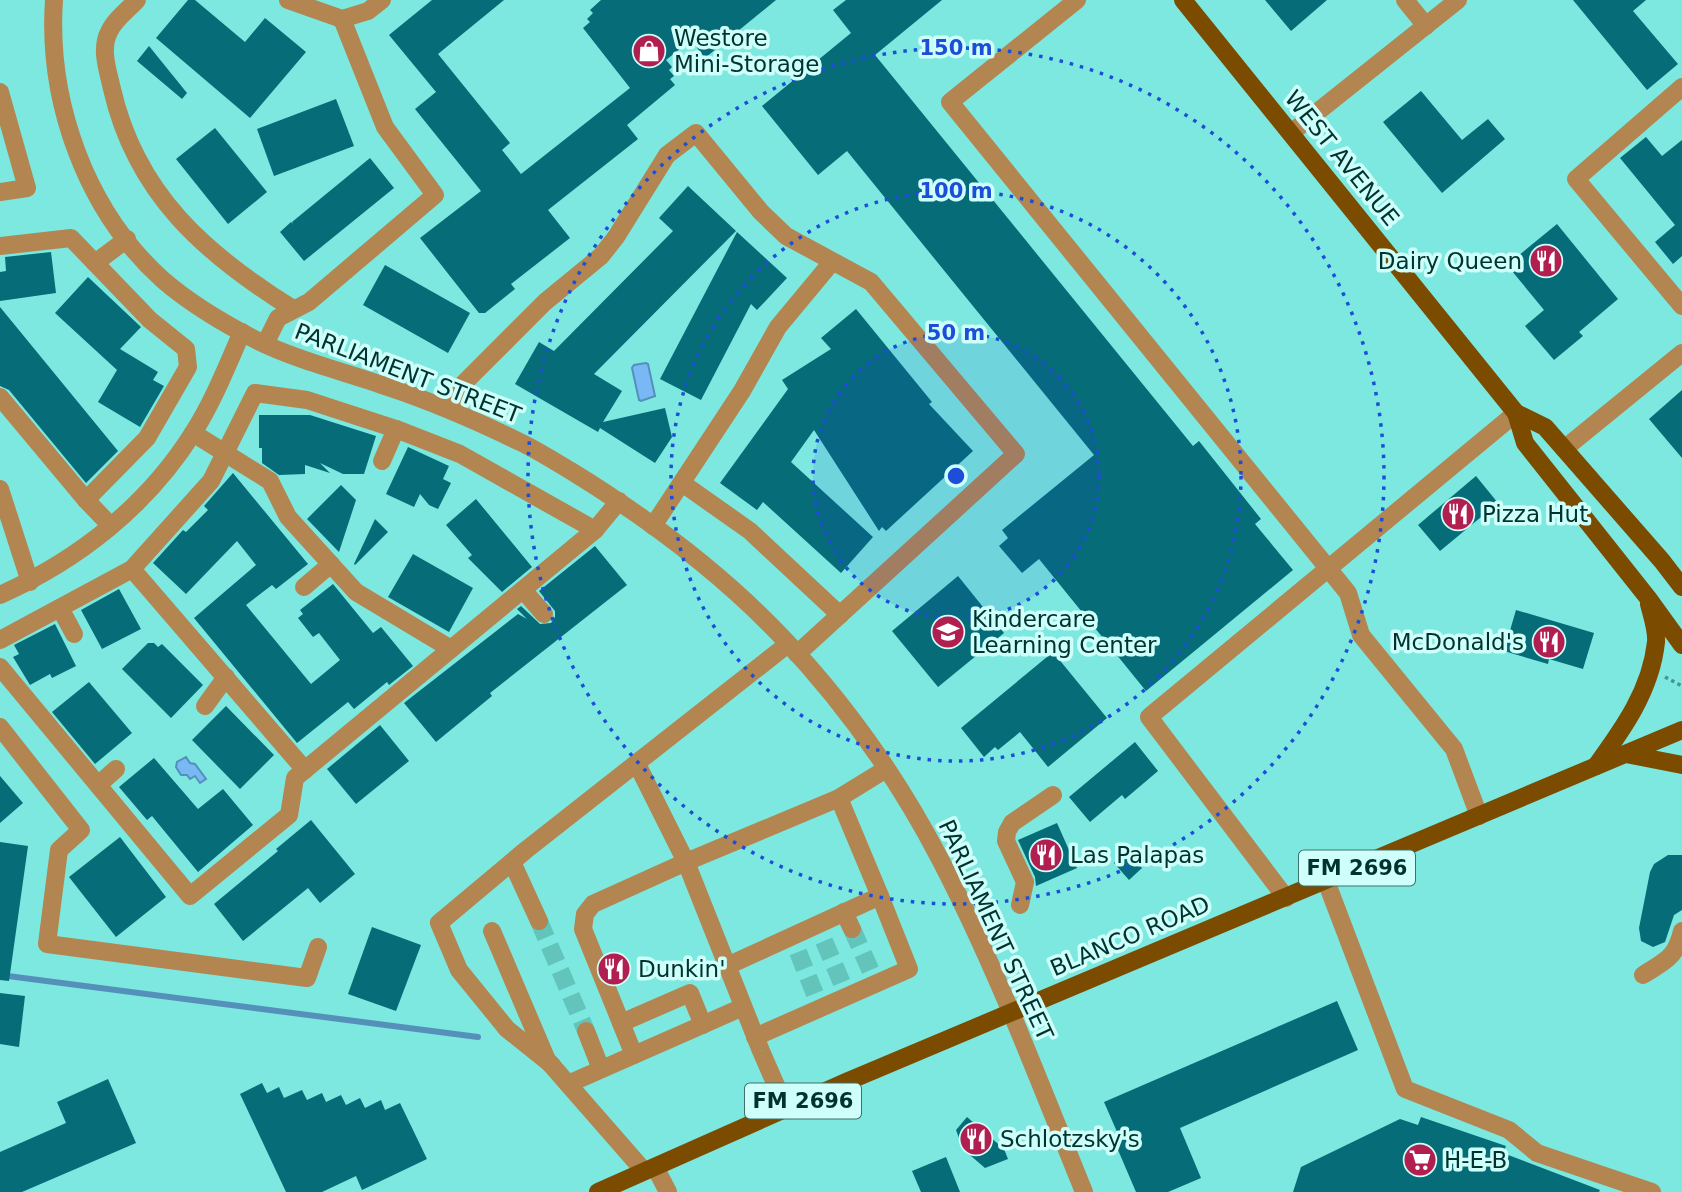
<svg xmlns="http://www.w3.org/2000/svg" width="1682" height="1192" font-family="'DejaVu Sans',sans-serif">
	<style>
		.water { fill: #78b8f5; stroke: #5490ba; stroke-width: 2 }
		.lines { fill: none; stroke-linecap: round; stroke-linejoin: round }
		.stream { stroke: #5490ba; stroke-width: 6 }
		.building { fill: #056c78 }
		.minor-tunnel { stroke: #63c4bc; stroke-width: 18; stroke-dasharray: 18 9; stroke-linecap: butt }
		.path { stroke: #459892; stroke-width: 3.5; stroke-dasharray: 3.5 3.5; stroke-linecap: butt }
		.minor { stroke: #b38551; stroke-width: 18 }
		.major { stroke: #7b4b00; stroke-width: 18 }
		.ring { fill: none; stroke: #1d4ed8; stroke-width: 3.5; stroke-dasharray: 3.5 7 }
		.labels { text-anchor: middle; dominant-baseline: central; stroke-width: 7; stroke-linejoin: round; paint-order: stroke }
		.shield { fill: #cefffa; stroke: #3e706d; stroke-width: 2 }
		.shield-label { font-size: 21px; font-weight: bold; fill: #003330 }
		.poi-label { font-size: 23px; fill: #003330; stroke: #cefffa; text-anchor: start }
		.street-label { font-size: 23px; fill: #003330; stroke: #cefffa }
		.centre { fill: #1d4ed8; stroke: #cefffa; stroke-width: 3.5 }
		.ring-label { font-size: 21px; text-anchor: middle; font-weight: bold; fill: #1d4ed8; stroke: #cefffa; stroke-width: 7; stroke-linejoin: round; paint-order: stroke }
	</style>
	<rect width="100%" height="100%" fill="#7ce8df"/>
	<g class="water">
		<polygon points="646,363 648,364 655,396 641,401 639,400 632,368 634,365"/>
		<polygon points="186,757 190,763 195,764 206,779 200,783 195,776 190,779 187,775 181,775 176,767 177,762"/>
	</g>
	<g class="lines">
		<polyline class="stream" points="0,975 478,1037"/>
	</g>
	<g class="building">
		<polygon points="188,0 195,0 245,42 265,18 306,52 250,118 156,38"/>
		<polygon points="432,0 504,0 438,54 510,143 502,150 521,174 630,88 583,28 590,22 587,19 593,13 590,10 601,0 776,0 705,58 691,40 666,60 672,67 669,70 674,76 670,79 675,85 627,125 638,139 548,210 570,238 511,284 515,289 485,313 479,313 420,238 481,191 415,109 436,92 389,35"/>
		<polygon points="846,0 942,0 875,55 1193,446 1199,441 1261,519 1255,524 1293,570 1146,691 1039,559 1022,573 999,546 1008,538 1002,530 1094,455 847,151 818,175 762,106 851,33 833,10"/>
		<polygon points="1265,0 1327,0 1291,31"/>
		<polygon points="1573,0 1646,0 1633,11 1678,64 1647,90"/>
		<polygon points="149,46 187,93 182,99 137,61"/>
		<polygon points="1421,91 1462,140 1488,119 1505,139 1442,193 1383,122"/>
		<polygon points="336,99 354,146 274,176 257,129"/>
		<polygon points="215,128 267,192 228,224 176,159"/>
		<polygon points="1646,137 1662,156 1682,140 1682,256 1673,264 1655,242 1675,225 1620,158"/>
		<polygon points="370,158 394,188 304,261 280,232 291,222 293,224 292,222"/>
		<polygon points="688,186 736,231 594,374 622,391 603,422 665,408 672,437 655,463 600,428 598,432 515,384 539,342 554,351 673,231 659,218"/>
		<polygon points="1557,224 1618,299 1579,332 1583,336 1554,360 1525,326 1544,310 1507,265"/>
		<polygon points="737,232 787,278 757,310 751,304 701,400 660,379"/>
		<polygon points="51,252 56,293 0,301 0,272 6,271 5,257"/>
		<polygon points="385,265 470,313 448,353 363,305"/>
		<polygon points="88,277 141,327 120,349 158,372 153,380 164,386 140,427 98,402 117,370 55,313"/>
		<polygon points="0,307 118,451 86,483 9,390 0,386"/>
		<polygon points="856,309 932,402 929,404 973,451 886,531 882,527 879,531 814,430 791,462 873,537 841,573 763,502 757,510 720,483 788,389 782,380 831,349 821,338"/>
		<polygon points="1682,390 1682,458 1649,419"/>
		<polygon points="259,415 310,415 376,436 364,474 343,474 320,463 330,473 305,465 305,474 279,475 262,463 262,448 259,448"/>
		<polygon points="408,447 449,466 443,479 451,483 438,509 429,505 420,494 414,507 386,494"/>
		<polygon points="233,473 308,564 276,589 272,585 246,605 311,684 340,660 319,633 313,637 298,618 303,614 300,610 333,584 373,633 381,627 413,666 389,685 387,682 354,709 348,702 297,743 194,618 256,565 237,541 186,594 153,563 183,530 186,532 208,510 204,506"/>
		<polygon points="1476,476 1498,503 1440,551 1418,525"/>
		<polygon points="341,485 356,500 339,552 307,519"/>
		<polygon points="476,499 532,567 502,592 468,558 472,555 446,525"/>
		<polygon points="375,519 388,532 355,565 354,564"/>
		<polygon points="595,546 627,585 490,693 492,696 436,742 404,703 518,614 527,619 517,609 521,606 540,624 551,623 555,617 555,611 539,591"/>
		<polygon points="413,554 473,588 449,632 388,597"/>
		<polygon points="958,576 1004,633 938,687 892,631"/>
		<polygon points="119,589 141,629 102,649 81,610"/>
		<polygon points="1516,610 1594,633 1583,669 1549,659 1548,664 1504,651"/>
		<polygon points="55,624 76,666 52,678 50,674 30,685 13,657 19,654 14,645"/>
		<polygon points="148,643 154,643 158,647 162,644 203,685 171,718 122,669"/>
		<polygon points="1053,652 1107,718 1048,767 1020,732 998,750 995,747 984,757 961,728"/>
		<polygon points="89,682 132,733 95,764 52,712"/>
		<polygon points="226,706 274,755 240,789 192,740"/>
		<polygon points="380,725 409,761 356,804 327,769"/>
		<polygon points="1135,742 1158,771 1125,799 1122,795 1090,822 1069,797"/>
		<polygon points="154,758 198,809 223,789 253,825 198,872 152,816 147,820 119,787"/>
		<polygon points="0,776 23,803 0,823"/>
		<polygon points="311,820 355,874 320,903 308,888 243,941 214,904 278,851 276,849"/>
		<polygon points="1057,823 1077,868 1036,886 1035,877 1018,840"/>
		<polygon points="120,837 166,897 116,937 69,877"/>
		<polygon points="0,842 28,846 9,981 0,980"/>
		<polygon points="1128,851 1142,868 1129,880 1114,863"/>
		<polygon points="1668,855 1682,855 1682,910 1674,915 1665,942 1653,947 1641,941 1639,928 1650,872 1654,864"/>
		<polygon points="372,927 421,945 396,1011 348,994"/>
		<polygon points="0,993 25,996 19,1047 0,1044"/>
		<polygon points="1337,1001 1358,1050 1180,1128 1201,1178 1168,1192 1136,1192 1115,1143 1121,1141 1104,1102"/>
		<polygon points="108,1079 136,1143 22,1192 0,1192 0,1152 66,1123 57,1102"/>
		<polygon points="262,1083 267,1093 279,1087 284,1098 302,1090 307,1100 322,1093 326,1102 341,1095 346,1105 360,1098 365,1108 381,1100 385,1110 400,1103 427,1159 362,1190 356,1176 322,1192 286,1192 240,1094"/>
		<polygon points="967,1117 1004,1149 1008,1159 985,1168 963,1149 956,1130"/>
		<polygon points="1421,1117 1506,1146 1503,1153 1600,1190 1599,1192 1293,1192 1301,1167 1400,1119 1418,1125"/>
		<polygon points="946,1157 960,1192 921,1192 912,1171"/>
	</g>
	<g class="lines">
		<g class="minor-tunnel">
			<polyline points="539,921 586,1031"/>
			<polyline points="852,929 873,976"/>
			<polyline points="824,941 844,988"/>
			<polyline points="798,952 817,999"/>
		</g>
		<polyline class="path" points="1665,677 1682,686"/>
		<g class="minor">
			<path d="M54 0C47 102 86 211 163 280 192 305 228 326 262 343 302 362 346 372 388 387 433 402 477 421 520 442 537 450 554 461 571 471 646 517 720 572 781 636 844 702 899 780 941 861 996 967 1039 1081 1084 1192"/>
			<path d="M137 0C129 9 114 20 109 32 100 49 108 71 112 89 136 194 205 254 293 309"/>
			<polyline points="288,0 342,19 368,11 382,0"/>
			<polyline points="1077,0 950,102 1348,593 1361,635 1454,749 1479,816"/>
			<polyline points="1405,0 1426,26"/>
			<polyline points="1682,87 1576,179 1682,306"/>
			<polyline points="0,92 27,188 0,192"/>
			<polyline points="1291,133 1458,0"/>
			<polyline points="0,246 71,238 150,320 186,349 188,367 147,438 86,500"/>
			<polyline points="95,263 127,239"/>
			<polyline points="265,344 278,318 309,302 435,195 385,127 342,19"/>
			<polyline points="0,397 86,500 111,526"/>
			<polyline points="451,410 463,384 545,302 601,256 616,237 667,155 696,133 761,212 786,236 871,282 1016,454 797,654"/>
			<polyline points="193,433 270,481 288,517 356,592 451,649"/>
			<polyline points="1564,449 1682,353"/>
			<polyline points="382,461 396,429"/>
			<polyline points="682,483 750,531 840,615"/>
			<polyline points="0,489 30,582"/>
			<polyline points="653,526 742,391 778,327 832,262"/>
			<polyline points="132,569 305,770"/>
			<polyline points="304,587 331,564"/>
			<polyline points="523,590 544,614"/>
			<path d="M0 595C78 560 147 506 193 433 213 402 227 366 242 332"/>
			<polyline points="60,608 74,634"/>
			<polyline points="0,640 132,569 211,481 255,393 307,400 396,429 460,454 595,530"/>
			<polyline points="0,667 190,896 289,815 295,778 595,530 619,501"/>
			<polyline points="205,706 226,677"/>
			<polyline points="0,727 81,830 59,850 47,944 307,978 318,947"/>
			<polyline points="98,785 116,769"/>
			<polyline points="512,862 539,921"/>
			<polyline points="1326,881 1405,1089 1509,1130 1537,1153 1652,1192"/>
			<polyline points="1286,898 1149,717 1516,413"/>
			<polyline points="1020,905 1025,882 1006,841 1007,832 1012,823 1053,795"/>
			<polyline points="844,912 852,929"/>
			<polyline points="492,931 547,1060 644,1171"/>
			<polyline points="727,966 880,896 839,798"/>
			<path d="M1643 975C1665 961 1676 958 1682 931"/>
			<polyline points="621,1023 690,993 703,1025"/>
			<polyline points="586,1031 601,1069"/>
			<polyline points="755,1037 909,969 880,896"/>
			<polyline points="634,1055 583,929 585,914 593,904 686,862 637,764"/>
			<polyline points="552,1065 507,1029 459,970 439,923 526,850 788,644"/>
			<polyline points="568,1084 743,1007"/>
			<polyline points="786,1108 761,1051 686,862 839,798 886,769"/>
			<polyline points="655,1167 668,1192"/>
		</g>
		<g class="major">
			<polyline points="1183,0 1516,413 1525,443 1648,598 1682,645"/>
			<polyline points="1516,413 1545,427 1662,561 1682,587"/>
			<polyline points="1626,754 1682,765"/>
			<path d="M1596 766C1623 729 1651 690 1656 642 1657 630 1652 616 1649 604"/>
			<polyline points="598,1192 846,1082 1682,730"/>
		</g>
	</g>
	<circle cx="956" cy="476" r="143" fill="#1d4ed8" fill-opacity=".12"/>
	<g class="ring">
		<circle cx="956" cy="476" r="143"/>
		<circle cx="956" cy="476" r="285"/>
		<circle cx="956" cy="476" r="428"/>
	</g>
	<defs>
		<symbol id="shop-disc" viewBox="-11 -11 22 22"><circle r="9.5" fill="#b01f4f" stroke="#cefffa"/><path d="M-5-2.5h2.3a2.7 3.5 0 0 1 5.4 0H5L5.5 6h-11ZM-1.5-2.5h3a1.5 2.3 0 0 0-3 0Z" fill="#fff"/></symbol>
		<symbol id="restaurant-disc" viewBox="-11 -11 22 22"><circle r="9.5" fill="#b01f4f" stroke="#cefffa"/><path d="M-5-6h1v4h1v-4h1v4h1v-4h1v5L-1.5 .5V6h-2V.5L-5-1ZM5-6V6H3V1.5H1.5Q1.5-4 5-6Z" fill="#fff"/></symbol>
		<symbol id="school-disc" viewBox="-11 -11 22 22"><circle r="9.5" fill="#b01f4f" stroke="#cefffa"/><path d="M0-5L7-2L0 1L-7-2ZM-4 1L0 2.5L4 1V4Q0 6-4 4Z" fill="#fff"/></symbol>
		<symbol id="supermarket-disc" viewBox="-11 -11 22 22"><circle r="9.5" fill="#b01f4f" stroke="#cefffa"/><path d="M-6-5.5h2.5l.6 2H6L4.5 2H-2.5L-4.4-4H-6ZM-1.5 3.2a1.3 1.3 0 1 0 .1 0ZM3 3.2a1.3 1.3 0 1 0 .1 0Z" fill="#fff"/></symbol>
	</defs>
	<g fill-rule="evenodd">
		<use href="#shop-disc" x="630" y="32" width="38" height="38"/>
		<use href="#restaurant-disc" x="1527" y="242" width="38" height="38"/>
		<use href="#restaurant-disc" x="1439" y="495" width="38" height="38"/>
		<use href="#school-disc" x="929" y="613" width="38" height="38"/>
		<use href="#restaurant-disc" x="1530" y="623" width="38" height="38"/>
		<use href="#restaurant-disc" x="1027" y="836" width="38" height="38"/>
		<use href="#restaurant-disc" x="595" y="950" width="38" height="38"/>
		<use href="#restaurant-disc" x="957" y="1120" width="38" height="38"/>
		<use href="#supermarket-disc" x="1401" y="1141" width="38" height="38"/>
	</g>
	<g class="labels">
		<g class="shield">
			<rect x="1299" y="850.5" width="116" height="35" rx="5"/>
			<rect x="745" y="1083.5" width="116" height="35" rx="5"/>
		</g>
		<g class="shield-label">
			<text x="1357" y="868">FM 2696</text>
			<text x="803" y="1101">FM 2696</text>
		</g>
		<g class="poi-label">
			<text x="674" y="38">Westore<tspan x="674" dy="26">Mini-Storage</tspan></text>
			<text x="1522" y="261" text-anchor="end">Dairy Queen</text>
			<text x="1482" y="514">Pizza Hut</text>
			<text x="972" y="619">Kindercare<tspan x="972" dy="26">Learning Center</tspan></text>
			<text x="1524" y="642" text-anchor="end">McDonald's</text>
			<text x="1070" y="855">Las Palapas</text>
			<text x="638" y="969">Dunkin'</text>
			<text x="1000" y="1139">Schlotzsky's</text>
			<text x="1444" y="1160">H-E-B</text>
		</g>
		<g class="street-label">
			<text transform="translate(1342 158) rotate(51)">WEST AVENUE</text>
			<text transform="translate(408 373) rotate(21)">PARLIAMENT STREET</text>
			<text transform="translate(996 930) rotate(65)">PARLIAMENT STREET</text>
			<text transform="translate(1130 936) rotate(-23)">BLANCO ROAD</text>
		</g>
	</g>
	<circle cx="956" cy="476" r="10" class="centre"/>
	<g class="ring-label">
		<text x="956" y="55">150 m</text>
		<text x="956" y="198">100 m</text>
		<text x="956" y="340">50 m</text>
	</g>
</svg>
